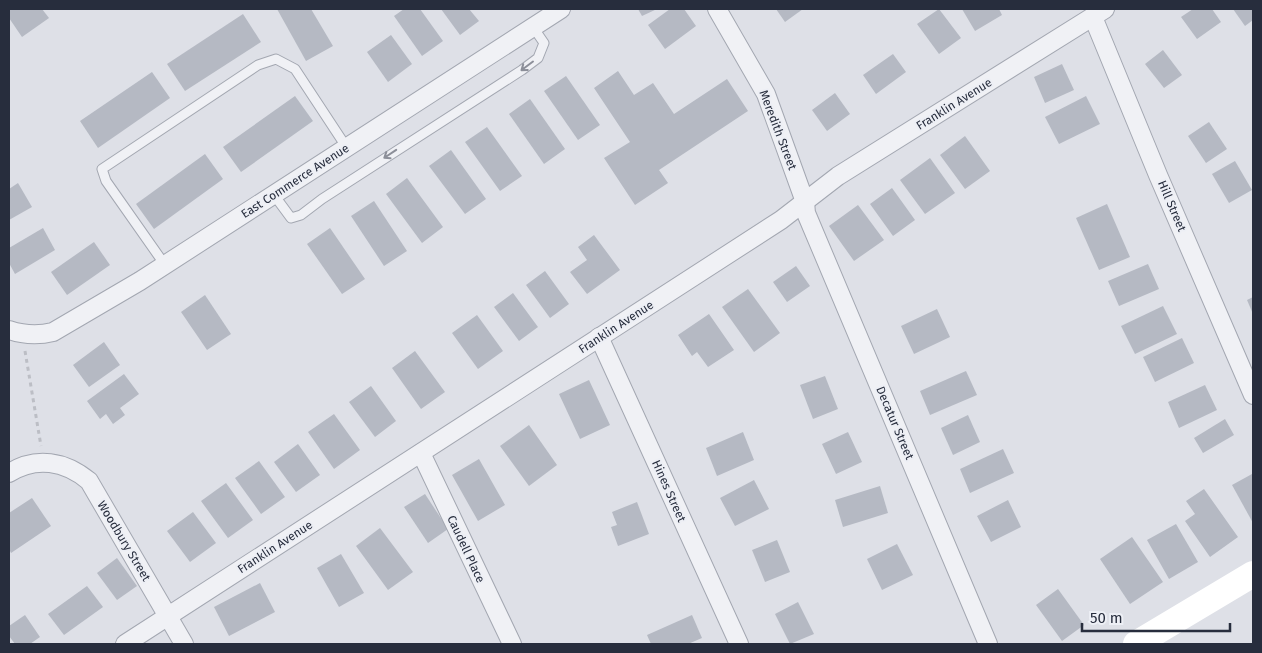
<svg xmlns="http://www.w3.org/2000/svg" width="1262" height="653" font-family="'Fira Sans',sans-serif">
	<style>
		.building { fill: #b5b9c3 }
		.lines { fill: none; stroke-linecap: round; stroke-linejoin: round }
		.service-casing { stroke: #a3a7b1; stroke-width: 11 }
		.minor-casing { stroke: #a3a7b1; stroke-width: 20 }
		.path { stroke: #bcbec5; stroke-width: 3; stroke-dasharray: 4 4; stroke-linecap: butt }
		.service { stroke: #f0f1f5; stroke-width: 9 }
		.minor { stroke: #f0f1f5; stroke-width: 18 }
		.secondary { stroke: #fff; stroke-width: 26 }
		.oneway { stroke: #8c8f99 }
		.labels { text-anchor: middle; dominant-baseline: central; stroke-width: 4; stroke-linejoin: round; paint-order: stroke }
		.street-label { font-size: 12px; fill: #272d3d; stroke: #edeff5 }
	</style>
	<rect width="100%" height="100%" fill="#dee0e7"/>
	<g class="building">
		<polygon points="10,9 42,9 49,18 22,37 9,18"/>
		<polygon points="277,9 311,9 333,46 306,61"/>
		<polygon points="404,9 420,9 443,41 422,56 394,16"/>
		<polygon points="441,9 469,9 479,21 460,35"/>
		<polygon points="638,9 657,9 642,16"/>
		<polygon points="670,9 684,9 696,26 665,49 648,25"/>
		<polygon points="776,9 803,9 785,22"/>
		<polygon points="939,9 961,38 939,54 917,24"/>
		<polygon points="962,9 999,9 1002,15 975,31"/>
		<polygon points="1193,9 1212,9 1221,22 1197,39 1181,17"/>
		<polygon points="1233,9 1253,9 1253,20 1245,26"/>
		<polygon points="243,14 261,42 185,91 167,64"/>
		<polygon points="391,35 412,64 388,82 367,52"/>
		<polygon points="1163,50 1182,75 1164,88 1145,64"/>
		<polygon points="893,54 906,72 876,94 863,75"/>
		<polygon points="1062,64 1074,90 1045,103 1034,77"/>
		<polygon points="618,71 634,95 653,83 674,114 727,79 748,111 659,170 668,183 635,205 604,158 630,142 594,88"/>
		<polygon points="152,72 170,98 98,148 80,121"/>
		<polygon points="566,76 600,125 578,140 544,91"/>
		<polygon points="835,93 850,114 827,131 812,110"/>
		<polygon points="295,96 313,121 241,172 223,147"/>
		<polygon points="1086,96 1100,124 1059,144 1045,117"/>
		<polygon points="530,99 565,149 544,164 509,114"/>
		<polygon points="1209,122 1227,149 1206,163 1188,136"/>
		<polygon points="487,127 522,176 500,191 465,142"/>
		<polygon points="965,136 990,171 965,189 940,155"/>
		<polygon points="451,150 486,199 465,214 429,166"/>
		<polygon points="205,154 223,179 154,229 136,204"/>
		<polygon points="930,158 955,193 925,214 900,180"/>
		<polygon points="1235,161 1252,190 1229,203 1212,174"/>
		<polygon points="407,178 443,227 422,243 386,194"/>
		<polygon points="18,183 32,207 9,220 9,189"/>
		<polygon points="892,188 915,220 893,236 870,204"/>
		<polygon points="374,201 407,251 384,266 351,216"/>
		<polygon points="1107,204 1130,257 1099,270 1076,218"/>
		<polygon points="858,205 884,240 854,261 829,226"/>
		<polygon points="43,228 55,250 15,274 9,263 9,248"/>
		<polygon points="330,228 365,279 342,294 307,244"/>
		<polygon points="594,235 620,270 587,294 570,272 587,260 578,247"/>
		<polygon points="94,242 110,265 67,295 51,272"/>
		<polygon points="1148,264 1159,289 1119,306 1108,281"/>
		<polygon points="796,266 810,286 787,302 773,282"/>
		<polygon points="545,271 569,304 550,318 526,285"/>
		<polygon points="748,289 780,333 754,352 722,307"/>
		<polygon points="513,293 538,327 519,341 494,307"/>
		<polygon points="205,295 231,334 207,350 181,312"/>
		<polygon points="1253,297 1253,314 1247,300"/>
		<polygon points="1163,306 1177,334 1135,354 1121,326"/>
		<polygon points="937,309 950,337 914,354 901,326"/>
		<polygon points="709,314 734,350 708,367 697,352 692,356 678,335"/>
		<polygon points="477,315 503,351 478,369 452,333"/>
		<polygon points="1182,338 1194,363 1155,382 1143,357"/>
		<polygon points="104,342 120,365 89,387 73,365"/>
		<polygon points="415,351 445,392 421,409 392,368"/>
		<polygon points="966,371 977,395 930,415 920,391"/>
		<polygon points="124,374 139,394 120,408 125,415 113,424 106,414 100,419 87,401"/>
		<polygon points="825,376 838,409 813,419 800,385"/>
		<polygon points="589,380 610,425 580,439 559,394"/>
		<polygon points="1205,385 1217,410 1179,428 1168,402"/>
		<polygon points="371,386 396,421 375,437 349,402"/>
		<polygon points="334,414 360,450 334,469 308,432"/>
		<polygon points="968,415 980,442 953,455 941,428"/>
		<polygon points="1225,419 1234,435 1203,453 1194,438"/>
		<polygon points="529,425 557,465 529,486 500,446"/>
		<polygon points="743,432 754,460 717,476 706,448"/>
		<polygon points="848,432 862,462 836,474 822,444"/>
		<polygon points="298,444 320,475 296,492 274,462"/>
		<polygon points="1003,449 1014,473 970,493 960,469"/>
		<polygon points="479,459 505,505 478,521 452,475"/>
		<polygon points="259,461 285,497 261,514 235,478"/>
		<polygon points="1252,474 1253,475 1253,523 1232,485"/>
		<polygon points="754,480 769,509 735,526 720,498"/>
		<polygon points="226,483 253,520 228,538 201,501"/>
		<polygon points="880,486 888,513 843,527 835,500"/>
		<polygon points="1204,489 1238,537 1210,557 1185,521 1195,514 1186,501"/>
		<polygon points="425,494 448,529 428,543 404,507"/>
		<polygon points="32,498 51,526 11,553 9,549 9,513"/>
		<polygon points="1008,500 1021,527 991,542 977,516"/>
		<polygon points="637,502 649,534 618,546 611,527 617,525 612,512"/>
		<polygon points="193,512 216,543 190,562 167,531"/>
		<polygon points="1176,524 1198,562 1169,579 1147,540"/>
		<polygon points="380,528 413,572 388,590 356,546"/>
		<polygon points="1132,537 1163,582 1130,604 1100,559"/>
		<polygon points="777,540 790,572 765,582 752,550"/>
		<polygon points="897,544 913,575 882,590 867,559"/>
		<polygon points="341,554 364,593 339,607 317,568"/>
		<polygon points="117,558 137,586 117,600 97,573"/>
		<polygon points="260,583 275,612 229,636 214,607"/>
		<polygon points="87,586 103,607 64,635 48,614"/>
		<polygon points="1058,589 1084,625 1062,641 1036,605"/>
		<polygon points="798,602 814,634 790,644 775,614"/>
		<polygon points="25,615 40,637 30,644 15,644 9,636 9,626"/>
		<polygon points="692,615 702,638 688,644 651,644 647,635"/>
	</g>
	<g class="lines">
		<defs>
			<g id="service">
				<polyline points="274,195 291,218 301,215 322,199 522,70 538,58 544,43 533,27"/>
				<polyline points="165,265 106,181 102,169 258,65 276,59 295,69 347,148"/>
			</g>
			<g id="minor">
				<polyline points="717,9 766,94 805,202 806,213 988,644"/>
				<polyline points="1093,17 1158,175 1253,395"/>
				<path d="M9 330C24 335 37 336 53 332L140 281 561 9"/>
				<polyline points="599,337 739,644"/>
				<polyline points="421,453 512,644"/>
				<path d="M9 473C36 456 65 461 89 481L184 644"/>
				<polyline points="125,644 781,220 838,176 1105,9"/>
			</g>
		</defs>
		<use href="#service" class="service-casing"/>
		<use href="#minor" class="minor-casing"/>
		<polyline class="path" points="25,351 41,446"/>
		<use href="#service" class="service"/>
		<use href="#minor" class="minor"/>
		<polyline class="secondary" points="1136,644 1253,574"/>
	</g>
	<defs><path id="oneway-shaft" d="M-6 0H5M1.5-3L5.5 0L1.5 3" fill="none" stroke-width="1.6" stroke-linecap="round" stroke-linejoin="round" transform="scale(1.25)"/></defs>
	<g class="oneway">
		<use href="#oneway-shaft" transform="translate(527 66) rotate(143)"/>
		<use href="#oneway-shaft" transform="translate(390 154) rotate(146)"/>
	</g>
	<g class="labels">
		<g class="street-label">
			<text transform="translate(954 104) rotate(-32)">Franklin Avenue</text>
			<text transform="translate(778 130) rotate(69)">Meredith Street</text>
			<text transform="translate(295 181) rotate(-33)">East Commerce Avenue</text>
			<text transform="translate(1172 206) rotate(67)">Hill Street</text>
			<text transform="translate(616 327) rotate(-33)">Franklin Avenue</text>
			<text transform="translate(895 423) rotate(67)">Decatur Street</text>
			<text transform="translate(669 491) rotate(66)">Hines Street</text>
			<text transform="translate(124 541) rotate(59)">Woodbury Street</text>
			<text transform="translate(275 547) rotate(-33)">Franklin Avenue</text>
			<text transform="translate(466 549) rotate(65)">Caudell Place</text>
		</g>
	</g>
	<rect width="1262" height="653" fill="none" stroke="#272d3d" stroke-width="20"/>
	<path d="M1082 623v8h148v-8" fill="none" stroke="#272d3d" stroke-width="2.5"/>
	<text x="1090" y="623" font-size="15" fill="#272d3d" stroke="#edeff5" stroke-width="4" paint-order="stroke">50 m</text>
</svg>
